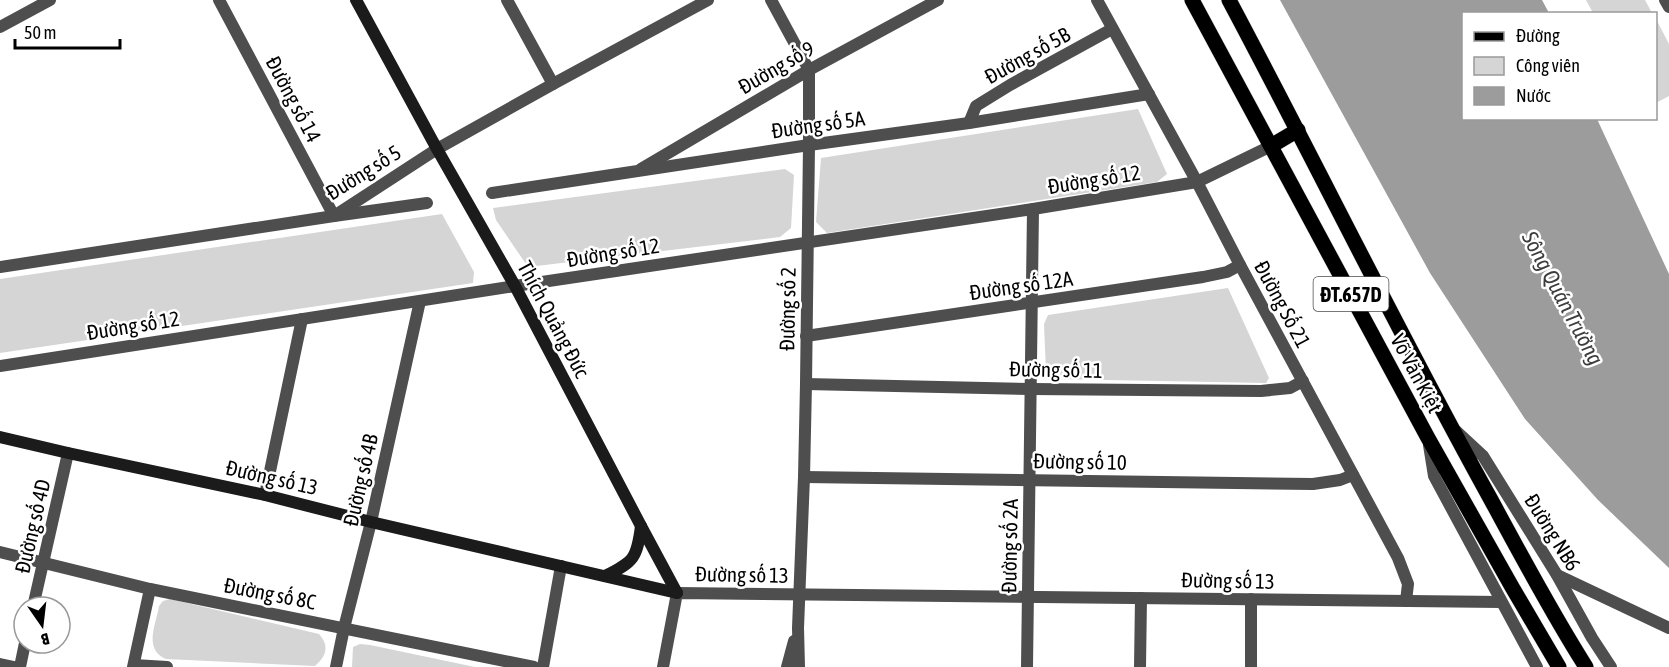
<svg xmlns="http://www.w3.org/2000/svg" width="1669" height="667" font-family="'Asap Condensed',sans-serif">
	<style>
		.green { fill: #d5d5d5 }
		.water { fill: #9c9c9c }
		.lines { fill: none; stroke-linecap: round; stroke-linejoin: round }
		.primary-casing { stroke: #dbdbdb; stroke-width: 16 }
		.street { stroke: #4e4e4e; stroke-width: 12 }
		.secondary { stroke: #1b1b1b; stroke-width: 12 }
		.primary { stroke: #000; stroke-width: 15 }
		.labels { text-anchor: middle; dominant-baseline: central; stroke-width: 5; stroke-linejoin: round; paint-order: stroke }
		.shield { fill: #fff; stroke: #4c4c4c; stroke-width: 1.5 }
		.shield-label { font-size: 20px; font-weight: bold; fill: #000 }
		.street-label { font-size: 21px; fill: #000; stroke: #fff }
		.water-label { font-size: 22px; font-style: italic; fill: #3d3d3d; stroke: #fff }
	</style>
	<rect width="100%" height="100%" fill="#fff"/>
	<g class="green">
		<polygon points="1586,0 1645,0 1652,13 1593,13"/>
		<polygon points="1656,19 1669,44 1669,96 1656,103"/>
		<polygon points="1138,109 1167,174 1157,182 827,233 816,222 821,158"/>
		<polygon points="785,169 794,175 791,228 780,237 528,267 496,220 493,208"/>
		<polygon points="442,214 474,272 473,283 0,353 0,279"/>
		<polygon points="1228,288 1269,378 1266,383 1053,379 1046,372 1044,324 1048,315"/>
		<path d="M170 599 319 634C330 646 326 656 315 666L166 659C143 649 156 625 159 606L163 601Z"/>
		<polygon points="360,644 370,645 475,667 352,667 353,647"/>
	</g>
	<polygon class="water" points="1280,0 1542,0 1549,13 1464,14 1464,118 1597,119 1669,274 1669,568 1598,500 1525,419 1430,273"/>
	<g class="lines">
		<defs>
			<g id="primary">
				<polyline points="1192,0 1428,438 1512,587 1559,667"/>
				<path d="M1229 0C1317 165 1399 334 1490 498 1521 555 1551 612 1586 667"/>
				<polyline points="1271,146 1298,130"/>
			</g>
		</defs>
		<use href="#primary" class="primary-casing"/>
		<g class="street">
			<polyline points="219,0 334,216"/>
			<polyline points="507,0 553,84"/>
			<polyline points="771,0 809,70 809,145 806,384 804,477 798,628 799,667"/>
			<polyline points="1097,0 1197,182 1240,265 1398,558 1408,584 1406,601"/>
			<polyline points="1665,0 1669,7"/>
			<polyline points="0,27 50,0"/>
			<polyline points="969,123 976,106 1010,85 1112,29"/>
			<polyline points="641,169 809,70 938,0"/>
			<polyline points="492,193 809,145 969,123 1149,94"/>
			<polyline points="334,216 437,149 553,84 708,0"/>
			<polyline points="0,267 334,216 427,203"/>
			<polyline points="806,336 1203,277 1227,272 1240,265"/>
			<polyline points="0,366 515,286 1033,209 1197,182 1271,146"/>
			<polyline points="806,384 1031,389 1261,391 1290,388 1303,381"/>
			<polyline points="1456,431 1483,456 1557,575 1592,638 1611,667"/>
			<polyline points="1429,445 1434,476 1537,667"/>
			<polyline points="804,477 1313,484 1340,480 1353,475"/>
			<polyline points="265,495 302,319"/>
			<polyline points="0,552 150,589 534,667"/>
			<polyline points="1557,575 1669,628"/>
			<polyline points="33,607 68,453"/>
			<polyline points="0,664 14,667"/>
			<polyline points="134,665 167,667"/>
			<polyline points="20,667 25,643"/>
			<polyline points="133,667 150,589"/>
			<polyline points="336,667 344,628 371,522 420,301"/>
			<polyline points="543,667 561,566"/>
			<polyline points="663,667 677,593 1501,602"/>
			<polyline points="787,667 794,641"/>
			<polyline points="1027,667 1033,209"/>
			<polyline points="1140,667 1141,598"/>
			<polyline points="1251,667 1251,599"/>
		</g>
		<g class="secondary">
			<polyline points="356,0 437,149 515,286 641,526 677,593"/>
			<polyline points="0,437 68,453 265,495 371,522 677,593"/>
			<path d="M605 576C634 562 637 558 641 526"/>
		</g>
		<use href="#primary" class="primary"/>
	</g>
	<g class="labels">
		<rect class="shield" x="1313.5" y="277" width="75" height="34" rx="4.5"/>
		<g class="shield-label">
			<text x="1351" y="294">ĐT.657D</text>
		</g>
		<g class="street-label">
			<text transform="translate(1027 55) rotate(-29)">Đường số 5B</text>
			<text transform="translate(776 67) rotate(-30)">Đường số 9</text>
			<text transform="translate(294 99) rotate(62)">Đường số 14</text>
			<text transform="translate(818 124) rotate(-8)">Đường số 5A</text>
			<text transform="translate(363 172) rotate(-32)">Đường số 5</text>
			<text transform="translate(1094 179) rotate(-9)">Đường số 12</text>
			<text transform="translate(613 252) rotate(-9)">Đường số 12</text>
			<text transform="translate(1021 285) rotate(-8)">Đường số 12A</text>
			<text transform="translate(1283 304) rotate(62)">Đường Số 21</text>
			<text transform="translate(787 309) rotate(-89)">Đường số 2</text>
			<text transform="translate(554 319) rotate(62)">Thích Quảng Đức</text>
			<text transform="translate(133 325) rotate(-9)">Đường số 12</text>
			<text transform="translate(1056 369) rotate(1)">Đường số 11</text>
			<text transform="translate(1417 373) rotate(62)">Võ Văn Kiệt</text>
			<text transform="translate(1080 461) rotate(1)">Đường số 10</text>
			<text transform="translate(272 477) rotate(13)">Đường số 13</text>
			<text transform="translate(360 480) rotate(-77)">Đường số 4B</text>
			<text transform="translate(32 526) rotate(-77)">Đường số 4D</text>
			<text transform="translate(1553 532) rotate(58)">Đường NB6</text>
			<text transform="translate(1009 546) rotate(-89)">Đường số 2A</text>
			<text transform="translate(742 574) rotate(1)">Đường số 13</text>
			<text transform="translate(1228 580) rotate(1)">Đường số 13</text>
			<text transform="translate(270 593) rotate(11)">Đường số 8C</text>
		</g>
		<g class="water-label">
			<text transform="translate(1563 298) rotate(62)">Sông Quán Trường</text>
		</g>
	</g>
	<rect x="1462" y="12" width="195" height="108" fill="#ffffff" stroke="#999999" stroke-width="1.5"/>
	<rect x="1474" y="32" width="30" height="9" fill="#000000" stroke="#999999" stroke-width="1.5"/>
	<text x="1516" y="42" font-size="18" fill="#000000">Đường</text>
	<rect x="1474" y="57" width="30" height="18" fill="#d5d5d5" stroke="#999999" stroke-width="1.5"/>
	<text x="1516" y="72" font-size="18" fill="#000000">Công viên</text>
	<rect x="1474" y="87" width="30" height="18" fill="#9c9c9c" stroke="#999999" stroke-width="1.5"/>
	<text x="1516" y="102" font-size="18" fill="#000000">Nước</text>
	<g transform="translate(42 625) rotate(166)"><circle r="28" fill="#ffffff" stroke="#999999" stroke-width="1.5"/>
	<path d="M0-4.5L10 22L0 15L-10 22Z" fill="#000000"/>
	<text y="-9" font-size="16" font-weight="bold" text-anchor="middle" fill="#000000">B</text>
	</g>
	<path d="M15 39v9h105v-9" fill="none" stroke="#000000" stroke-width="3"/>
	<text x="24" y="39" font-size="18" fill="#000000" stroke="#ffffff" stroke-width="4.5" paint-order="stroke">50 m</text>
</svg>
